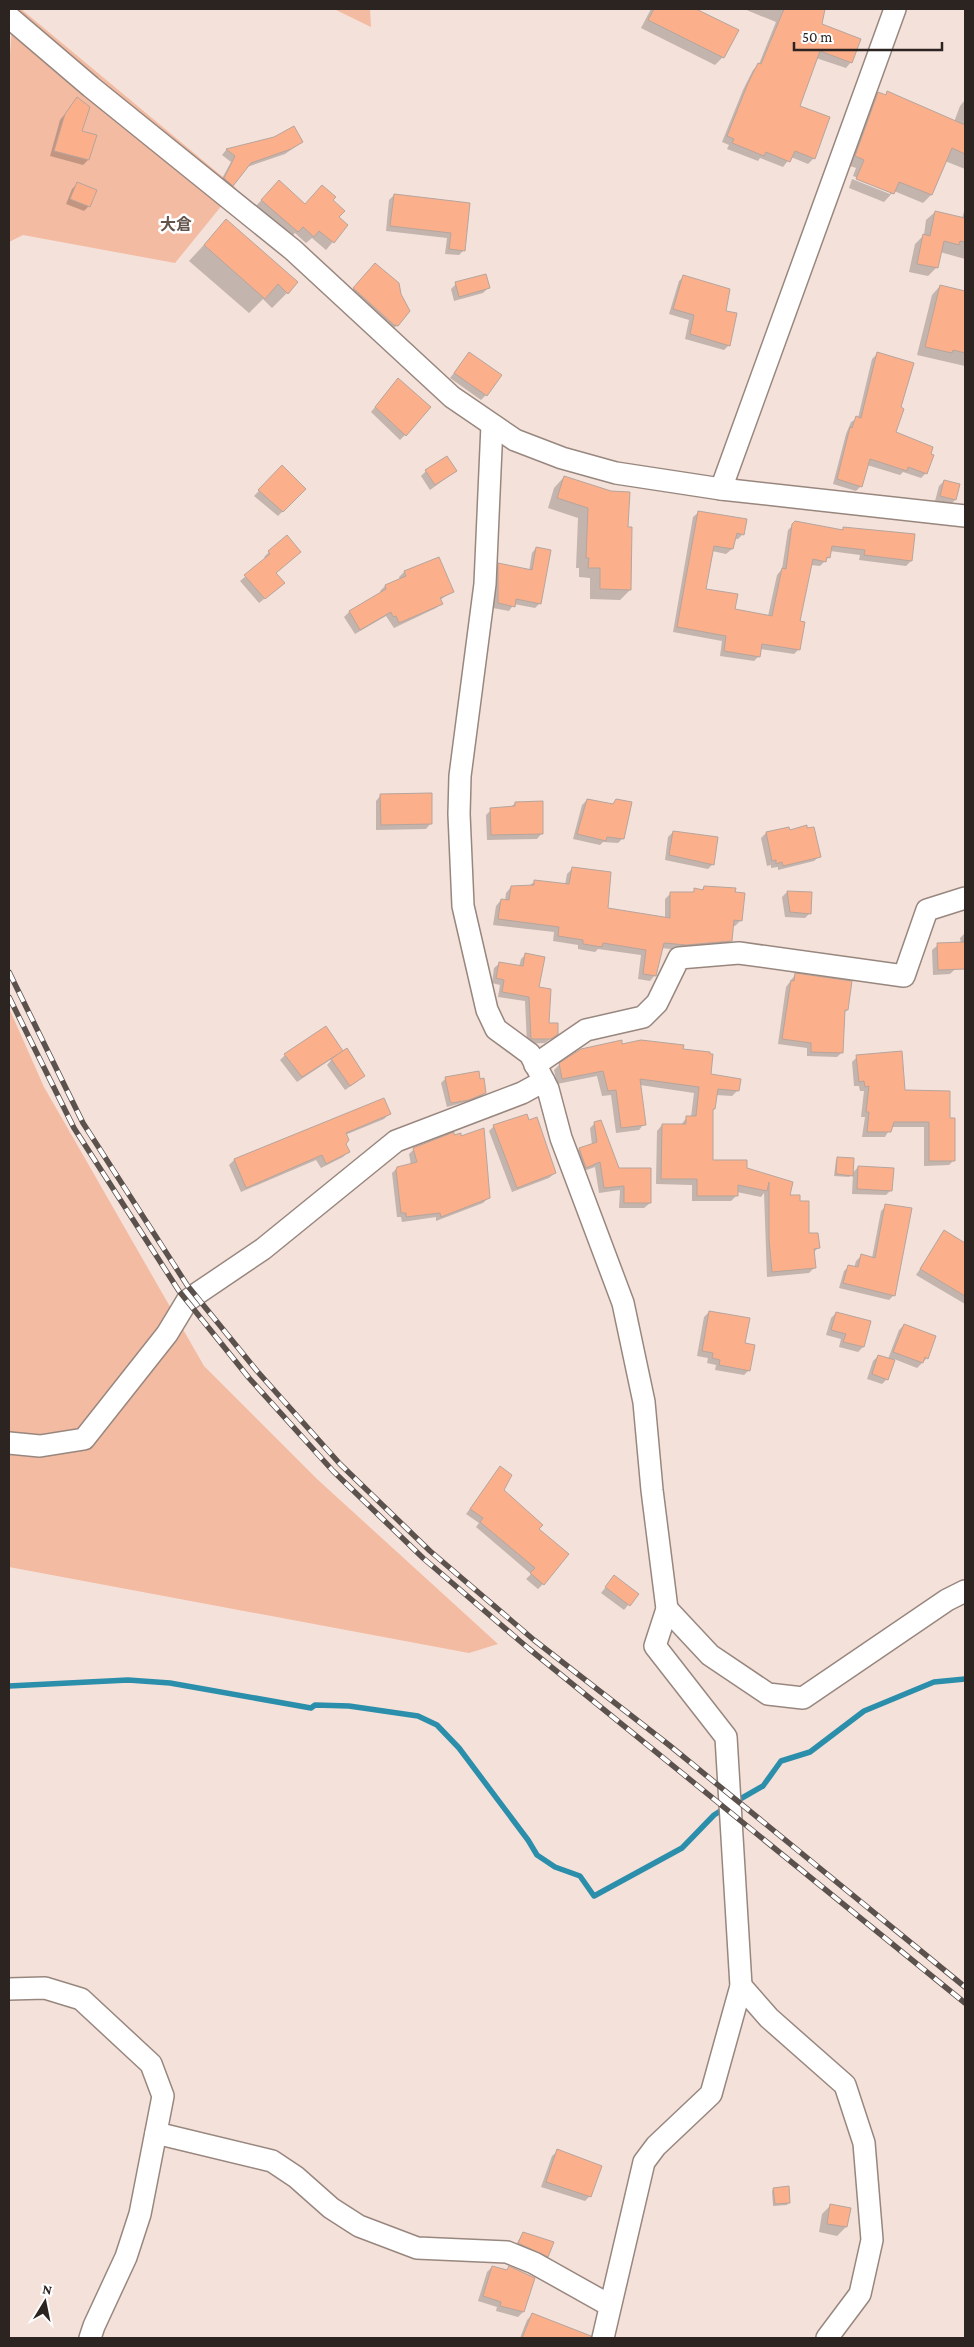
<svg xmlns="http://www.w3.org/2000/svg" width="974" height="2347" font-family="'Crimson Pro','Noto Sans JP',serif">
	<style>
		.green { fill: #f3bba2 }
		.shadow { fill: #0003 }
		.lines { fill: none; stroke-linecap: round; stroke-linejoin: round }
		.stream { stroke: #2b8eab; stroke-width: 5.5 }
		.building { fill: #fcaf8b; stroke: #b6a59d }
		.minor-casing { stroke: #98877f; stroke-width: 24 }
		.minor { stroke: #fff; stroke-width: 21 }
		.rail-casing { stroke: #5b514d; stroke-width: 5.5 }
		.rail { stroke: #fff; stroke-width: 4; stroke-dasharray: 11; stroke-linecap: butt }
		.labels { text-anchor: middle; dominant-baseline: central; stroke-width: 5; stroke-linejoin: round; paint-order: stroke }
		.quarter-label { font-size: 16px; font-weight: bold; fill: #63544d; stroke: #fff }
	</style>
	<rect width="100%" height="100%" fill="#f4e1d9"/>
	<g class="green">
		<polygon points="13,9 21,9 236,188 175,263 23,235 9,242 9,71"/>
		<polygon points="334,9 370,9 371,27"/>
		<polygon points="9,1008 44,1087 204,1366 317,1479 498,1644 469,1653 9,1567"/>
	</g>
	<g class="shadow">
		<polygon points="651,9 693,9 737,30 723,57 715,65 641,28"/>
		<polygon points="744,9 813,9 823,11 820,25 851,62 846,68 816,58 798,106 814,158 808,164 791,157 783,167 760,158 758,161 727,149 729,145 722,142 743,90 753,70 759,64 776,22"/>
		<polygon points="879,93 885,96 888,93 954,122 960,106 965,100 965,169 945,161 931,195 923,203 894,191 884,202 849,188 852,179 890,194 890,191 853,176 856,168 847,165 870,102"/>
		<polygon points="77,99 80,131 88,160 83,165 50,156 60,120"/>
		<polygon points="274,138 302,142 285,154 247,167 228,190 219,184 231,162 222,155 226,150"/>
		<polygon points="77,184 89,206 84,211 66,204 72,189"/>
		<polygon points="272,189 305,205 331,200 337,218 347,225 326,250 312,238 306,243 295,233 290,238 255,207"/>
		<polygon points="394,195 469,204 464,250 459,255 445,254 447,238 386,231 389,200"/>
		<polygon points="965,207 965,259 940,252 937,267 928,276 909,272 915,244 924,235 926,220 935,212 962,219"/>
		<polygon points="226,221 287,293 272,308 263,299 249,313 189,261"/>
		<polygon points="367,273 397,325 389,334 346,297"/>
		<polygon points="684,276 725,312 729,345 724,350 685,339 689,320 669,314 679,281"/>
		<polygon points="456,284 488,288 483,293 454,301 451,289"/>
		<polygon points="940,286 965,291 965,366 917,355 932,295"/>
		<polygon points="469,354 486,395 481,400 450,378"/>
		<polygon points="877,354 894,432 926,473 921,478 903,472 900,475 867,465 861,486 856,491 833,484 846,434 851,422 858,418 872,359"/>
		<polygon points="393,385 405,435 400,440 371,412"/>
		<polygon points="282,467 305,489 278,516 254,496"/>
		<polygon points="426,471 456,471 430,490 421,476"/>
		<polygon points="564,477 626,528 630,590 620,600 590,599 590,578 579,577 579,568 576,568 578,518 548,508 554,488"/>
		<polygon points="944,481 955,500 950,505 935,501 939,486"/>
		<polygon points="699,512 743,534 738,539 734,539 732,549 726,554 712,551 704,590 733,610 768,616 777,575 782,569 788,530 795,523 841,531 844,528 911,561 906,566 859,560 860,555 830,551 829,557 820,566 811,565 799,622 799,649 794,654 760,649 759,656 754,661 720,656 722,641 673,632 693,517"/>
		<polygon points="536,548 540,603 535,608 514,604 509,611 493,608 494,569 499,565 529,571 532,553"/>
		<polygon points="269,552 294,557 275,573 278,588 259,603 240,581 266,559 264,557"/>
		<polygon points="438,558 452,592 440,600 442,603 436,608 394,628 386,616 355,634 344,617 349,612 381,593 380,591 385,586 400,580 399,577 404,572"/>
		<polygon points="381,795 431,823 426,829 376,830 376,801"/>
		<polygon points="587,800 611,805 617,800 623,838 618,843 603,842 600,845 573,839 582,805"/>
		<polygon points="515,803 542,833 537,839 487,840 486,815 491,810 510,808"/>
		<polygon points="789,831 820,856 814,861 778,870 778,867 771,868 771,865 767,866 761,838 766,833"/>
		<polygon points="673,832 713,864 708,869 665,860 668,837"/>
		<polygon points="573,868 607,909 665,919 665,899 671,893 691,893 695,890 701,891 704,887 734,893 741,920 735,926 732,925 731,940 725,946 680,950 661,948 655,975 650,981 638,979 641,955 598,949 595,952 578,949 578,945 553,941 554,932 493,925 496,906 501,900 505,901 506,893 511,887 529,886 535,881 565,885 567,874"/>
		<polygon points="787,892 811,893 810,913 805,918 785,917 782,897"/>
		<polygon points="965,933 965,963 956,964 955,969 950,974 933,975 932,950 938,945 961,944 960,938"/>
		<polygon points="526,954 548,1024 557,1034 545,1043 527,1044 525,1001 498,997 500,985 492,983 494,968 500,963 519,967 521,959"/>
		<polygon points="795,975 847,1010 844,1013 842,1052 837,1057 807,1056 807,1048 778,1044 786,987"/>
		<polygon points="621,1045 682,1050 710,1075 738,1090 732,1096 716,1095 712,1111 712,1161 791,1183 788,1197 799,1202 808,1235 818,1248 813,1253 815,1267 809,1273 767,1277 764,1193 761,1197 737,1192 737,1195 731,1201 692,1201 692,1185 656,1184 657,1131 662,1125 681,1125 687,1117 691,1117 694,1093 640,1085 644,1124 639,1130 616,1133 611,1095 602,1096 597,1076 557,1084 554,1070 560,1064"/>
		<polygon points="285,1055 337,1055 358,1081 345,1090 327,1065 333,1058 297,1082 280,1060"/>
		<polygon points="857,1057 948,1120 954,1160 949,1165 924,1166 924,1127 891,1127 885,1137 862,1137 865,1117 861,1117 864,1091 860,1091 859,1086 854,1086 852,1062"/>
		<polygon points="446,1078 479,1080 485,1093 480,1098 447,1107 441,1083"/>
		<polygon points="389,1114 384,1119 345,1135 345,1144 348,1152 343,1157 321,1168 316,1160 241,1192 229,1165 234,1160"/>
		<polygon points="595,1123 618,1169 650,1203 644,1208 619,1208 620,1190 599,1193 595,1167 581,1172 574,1155 579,1149 592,1145 590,1128"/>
		<polygon points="494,1126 555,1173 549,1178 512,1192 489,1131"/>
		<polygon points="414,1149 488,1198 483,1203 436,1221 436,1217 402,1222 401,1217 397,1217 392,1173 397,1168 411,1165 409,1154"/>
		<polygon points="838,1158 852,1174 858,1167 891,1190 886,1195 852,1194 853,1174 849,1177 834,1176 836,1160"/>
		<polygon points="886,1206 894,1295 889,1300 839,1288 844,1271 849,1266 854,1268 856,1261 861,1256 872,1258 881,1211"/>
		<polygon points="944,1232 965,1244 965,1304 916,1275"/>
		<polygon points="709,1312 744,1344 749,1370 744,1375 715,1370 716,1365 707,1363 708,1358 697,1356 704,1317"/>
		<polygon points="836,1313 863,1347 858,1352 839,1347 841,1339 826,1335 831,1318"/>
		<polygon points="904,1325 927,1358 917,1368 894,1359 887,1379 882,1384 867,1379 873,1361 878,1356 888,1359 899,1330"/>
		<polygon points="500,1468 502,1490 538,1529 543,1584 538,1589 526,1579 531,1574 476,1527 479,1523 466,1514"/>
		<polygon points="614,1577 637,1594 624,1610 601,1593"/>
		<polygon points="558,2151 590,2196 585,2201 541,2187 552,2156"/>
		<polygon points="774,2189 789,2202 787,2205 773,2206 772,2191"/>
		<polygon points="831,2205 849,2209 846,2227 837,2236 819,2232 822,2214"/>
		<polygon points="523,2233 552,2242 547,2256 542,2261 514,2248"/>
		<polygon points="492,2267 523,2312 518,2317 496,2311 497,2307 478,2301 487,2272"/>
		<polygon points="532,2315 563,2326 558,2338 520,2338 527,2320"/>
	</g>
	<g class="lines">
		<g class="stream">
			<polyline points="9,1686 128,1680 170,1683 311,1708 315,1705 349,1706 418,1716 437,1725 459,1748 528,1840 537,1855 555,1867 580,1876 594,1896 682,1848 714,1815 725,1808"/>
			<polyline points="735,1802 763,1786 781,1761 810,1752 864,1711 934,1682 965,1679"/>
		</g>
	</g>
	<g class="building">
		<polygon points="654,9 696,9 739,30 724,58 648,20"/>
		<polygon points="784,9 825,9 822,24 861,39 852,63 820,51 800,106 830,117 815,159 795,151 790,162 766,152 764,156 732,143 734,139 727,136 748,83 758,63 761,64"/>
		<polygon points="887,91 965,125 965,154 952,148 932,195 899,182 894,194 856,179 864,160 855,156 878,92 886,95"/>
		<polygon points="77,97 90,107 82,131 97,135 89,160 54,151 65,114"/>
		<polygon points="294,126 303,142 291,149 251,163 233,186 224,178 235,156 226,149 274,137"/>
		<polygon points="279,180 305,204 322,185 336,197 333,200 345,211 339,217 348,225 334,243 319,231 314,237 303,227 298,232 261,200"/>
		<polygon points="77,182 97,190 90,207 70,199"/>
		<polygon points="394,194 470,203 465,251 449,249 451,233 390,226"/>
		<polygon points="935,211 965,218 965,242 960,241 959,245 944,241 938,268 917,264 923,234 930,236"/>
		<polygon points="226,219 298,282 288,294 278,284 265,299 204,245"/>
		<polygon points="375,263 399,283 401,294 410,311 398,326 394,325 353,288"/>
		<polygon points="486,274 490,288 459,297 455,282"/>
		<polygon points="683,275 730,289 726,311 737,313 730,346 690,334 694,315 673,309"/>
		<polygon points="940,285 965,291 965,353 953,350 952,353 925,347"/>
		<polygon points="469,352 502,375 487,396 454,373"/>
		<polygon points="877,352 914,363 901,407 904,409 896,432 933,447 931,454 934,455 927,474 908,467 907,471 870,459 862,487 837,479 850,427 852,428 856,416 861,418"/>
		<polygon points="398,378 431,407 406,436 375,407"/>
		<polygon points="447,456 457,471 435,485 425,470"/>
		<polygon points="282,465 306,489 283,512 258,490"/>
		<polygon points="564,476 611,491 630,492 628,527 632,527 631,590 600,589 600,568 588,568 589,558 586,558 588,508 557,498"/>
		<polygon points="944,480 960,484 956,500 940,496"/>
		<polygon points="698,511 747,519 744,535 737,533 733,549 714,546 706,589 738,594 735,609 772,616 782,568 786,569 792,524 795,521 843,530 843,527 915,534 912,561 864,555 865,550 832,546 830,558 827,557 826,562 813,559 800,621 805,622 800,650 762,644 760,657 724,651 726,636 677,627"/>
		<polygon points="287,535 301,552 276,573 285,583 265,599 244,575 270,554 268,551"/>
		<polygon points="536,547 551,550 541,604 516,599 515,607 498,603 498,563 532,570"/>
		<polygon points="439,557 454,592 440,598 443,604 399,623 396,616 393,617 391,612 360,630 349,611 386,589 385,585 406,576 404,571"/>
		<polygon points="432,793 432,824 381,825 380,794"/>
		<polygon points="587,799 613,804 616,799 632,802 624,839 607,837 606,841 577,834"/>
		<polygon points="543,801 543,834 491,835 490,808 515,806 515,802"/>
		<polygon points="807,825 807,828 814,827 821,857 783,866 782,862 776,864 776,860 772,861 766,832 789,827 790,830"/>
		<polygon points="673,831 718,837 714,865 669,855"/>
		<polygon points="572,867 611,872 608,908 670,918 670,892 694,892 694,888 703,890 704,886 736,888 735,892 745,893 742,921 734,920 732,941 686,945 664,943 656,976 643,974 646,950 603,943 602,947 583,944 583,940 558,936 559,927 498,919 501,899 509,900 511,886 534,885 534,880 569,884"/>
		<polygon points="787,891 812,892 811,914 790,912"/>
		<polygon points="965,942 965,969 938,970 937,943"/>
		<polygon points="525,953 545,957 539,987 551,989 549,1023 558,1023 558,1034 551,1039 531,1039 529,997 502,992 504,980 496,978 499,962 523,966"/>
		<polygon points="795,973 852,981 848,1010 845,1010 843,1053 811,1052 811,1043 782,1039 791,980 794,981"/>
		<polygon points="326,1026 343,1051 302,1077 284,1054"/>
		<polygon points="622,1040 622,1044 641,1040 684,1045 683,1049 710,1052 710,1054 713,1054 711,1074 741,1079 739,1091 718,1089 715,1109 713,1109 713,1160 747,1160 747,1168 793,1182 790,1195 800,1195 800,1201 809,1201 809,1233 818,1233 820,1248 814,1249 816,1268 772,1272 769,1240 769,1182 767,1191 738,1185 738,1196 697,1196 697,1179 661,1179 662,1124 686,1124 686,1116 696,1116 699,1087 640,1079 646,1125 621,1128 616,1090 608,1091 603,1071 562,1079 559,1063 581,1049"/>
		<polygon points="347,1048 365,1076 350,1086 331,1059"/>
		<polygon points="902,1051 905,1090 950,1091 950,1118 955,1118 955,1161 929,1161 929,1122 894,1122 891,1132 867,1132 869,1112 866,1112 869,1086 865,1087 864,1081 859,1082 856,1055"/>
		<polygon points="479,1071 480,1079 484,1078 486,1093 469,1100 452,1103 450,1101 445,1077"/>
		<polygon points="384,1098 391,1114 346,1133 349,1140 346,1144 350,1152 326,1164 322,1155 246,1188 234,1159"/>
		<polygon points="527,1114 529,1120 537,1117 556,1173 517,1188 493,1125"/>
		<polygon points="601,1120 619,1168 651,1168 651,1203 624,1203 624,1186 604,1188 600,1162 586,1168 579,1148 597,1142 594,1122"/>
		<polygon points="484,1128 490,1198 441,1217 440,1213 406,1217 406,1213 401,1213 396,1170 397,1167 417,1162 413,1148 454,1132 454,1135 461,1133 461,1136"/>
		<polygon points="837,1157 854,1158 853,1176 836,1174"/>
		<polygon points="858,1166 894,1168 892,1191 857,1189"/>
		<polygon points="885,1204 912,1208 895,1296 843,1283 848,1265 858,1267 861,1254 875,1258"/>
		<polygon points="944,1230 965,1243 965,1296 920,1269"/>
		<polygon points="709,1311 750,1318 745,1343 755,1345 750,1371 719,1365 720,1360 712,1358 713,1353 702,1351"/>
		<polygon points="836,1312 871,1321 864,1347 843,1342 846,1334 831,1330"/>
		<polygon points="904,1324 936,1336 928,1359 925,1357 923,1363 893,1352"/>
		<polygon points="878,1355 895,1360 888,1380 872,1374"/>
		<polygon points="500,1466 512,1475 504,1490 543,1525 539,1529 569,1554 544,1585 530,1573 535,1568 480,1522 483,1518 470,1509"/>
		<polygon points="614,1575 639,1594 630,1606 605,1587"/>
		<polygon points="557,2149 602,2166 591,2197 546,2182"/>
		<polygon points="789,2186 790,2203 775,2204 773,2188"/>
		<polygon points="830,2204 851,2208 847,2227 827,2224"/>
		<polygon points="523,2232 554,2242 548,2257 518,2243"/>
		<polygon points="492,2266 507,2270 509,2266 535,2278 524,2312 500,2306 501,2302 483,2296"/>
		<polygon points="532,2313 591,2336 591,2338 522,2338"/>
	</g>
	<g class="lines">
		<defs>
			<g id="minor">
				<polyline points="9,17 91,87 293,250 452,397 515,440 562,458 616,473 721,489 965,516"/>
				<polyline points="492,425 485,584 460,776 459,814 463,906 487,1010 496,1029 530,1054 548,1089 561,1138 623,1303 644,1402 652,1490 667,1609 655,1646 726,1737 741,1986 711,2094 656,2146 644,2162 603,2338"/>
				<polyline points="721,489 895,9"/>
				<polyline points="535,1065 586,1030 643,1017 657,1003 679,958 739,953 904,976 927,910 965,898"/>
				<polyline points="9,1443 40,1446 84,1439 167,1334 187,1301 195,1295 263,1249 396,1141 522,1093 544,1081"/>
				<polyline points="667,1609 710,1655 768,1694 803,1698 947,1600 965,1591"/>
				<polyline points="741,1986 769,2018 845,2085 864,2143 872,2240 860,2294 827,2338"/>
				<polyline points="9,1989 45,1988 81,1999 151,2064 163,2096 140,2214 126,2257 94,2326 90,2338"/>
				<polyline points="156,2133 272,2161 296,2177 331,2208 359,2226 417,2248 507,2252 534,2263 609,2305"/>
			</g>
		</defs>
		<use href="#minor" class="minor-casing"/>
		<use href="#minor" class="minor"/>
		<defs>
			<g id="rail">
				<polyline points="9,972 83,1123 187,1285 257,1371 340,1464 430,1551 534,1640 669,1745 965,1987"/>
				<polyline points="9,997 74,1128 179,1291 249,1378 333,1471 423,1558 528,1648 965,2003"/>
			</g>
		</defs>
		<use href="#rail" class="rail-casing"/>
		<use href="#rail" class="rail"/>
	</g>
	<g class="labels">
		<g class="quarter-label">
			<text x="176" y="224">大倉</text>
		</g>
	</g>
	<rect width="974" height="2347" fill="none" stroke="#2b2421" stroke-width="20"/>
	<g transform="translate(45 2302) rotate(10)" stroke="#ffffff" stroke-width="4" paint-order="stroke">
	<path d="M0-4L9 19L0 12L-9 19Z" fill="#2b2421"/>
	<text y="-8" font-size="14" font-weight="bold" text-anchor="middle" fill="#2b2421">N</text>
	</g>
	<path d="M794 42v8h148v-8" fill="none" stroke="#2b2421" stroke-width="2.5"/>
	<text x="802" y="42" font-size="15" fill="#2b2421" stroke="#ffffff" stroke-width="4" paint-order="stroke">50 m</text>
</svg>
